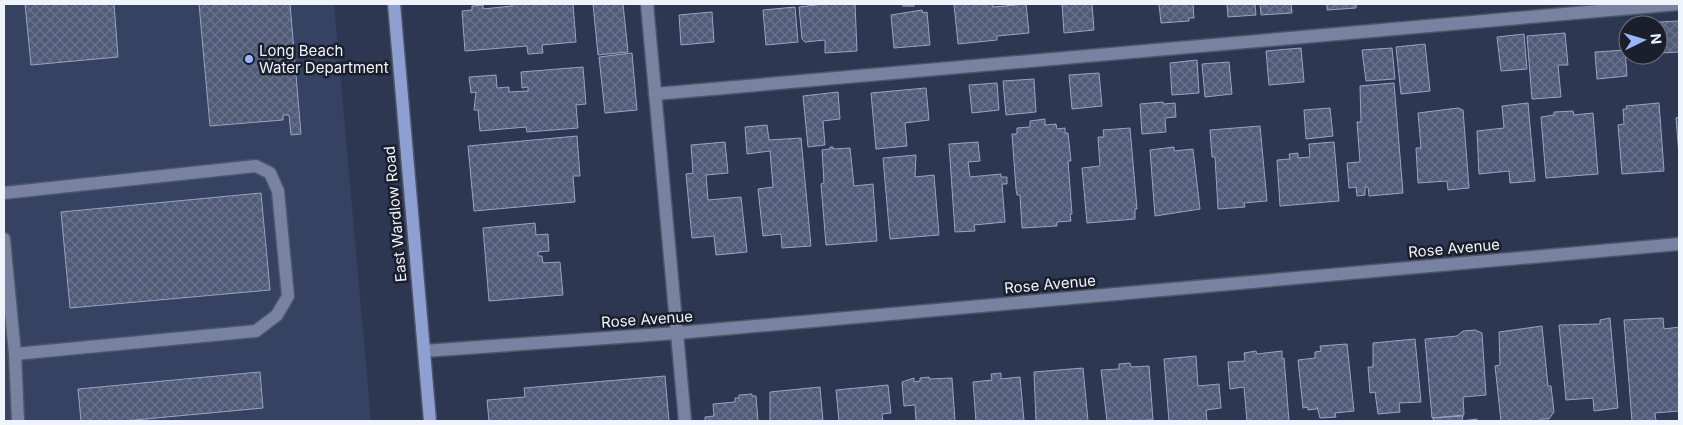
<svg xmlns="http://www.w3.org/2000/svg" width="1683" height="425" font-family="Inter,sans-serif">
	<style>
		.built { fill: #364261 }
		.building { fill: url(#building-cross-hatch); stroke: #97a4c3 }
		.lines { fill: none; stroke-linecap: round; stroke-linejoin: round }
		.minor-casing { stroke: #4d556a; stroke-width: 15 }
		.major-casing { stroke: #4d556a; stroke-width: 15 }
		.minor { stroke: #7783a1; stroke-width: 12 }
		.major { stroke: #8da0d1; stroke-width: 12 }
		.poi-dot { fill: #9ab5fd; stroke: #1a1f2b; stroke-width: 2 }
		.labels { text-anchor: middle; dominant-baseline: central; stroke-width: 5; stroke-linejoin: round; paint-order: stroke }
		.poi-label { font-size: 15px; fill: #eef3fd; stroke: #1a1f2b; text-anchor: start }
		.street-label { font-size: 15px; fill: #eef3fd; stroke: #1a1f2b }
	</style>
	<defs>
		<pattern id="building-cross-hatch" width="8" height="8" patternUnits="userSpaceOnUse" patternTransform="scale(1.25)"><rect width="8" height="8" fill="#505b77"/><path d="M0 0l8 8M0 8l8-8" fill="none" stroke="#6a738b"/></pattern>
	</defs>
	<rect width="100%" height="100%" fill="#2d3751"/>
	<polygon class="built" points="4,4 334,4 371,421 4,421"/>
	<g class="building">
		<polygon points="25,4 114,4 118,57 31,65"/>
		<polygon points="199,4 290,4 301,134 291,135 289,115 283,115 283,120 210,126"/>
		<polygon points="512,4 573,4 576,42 542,45 543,53 528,54 527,46 465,51 462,11 472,10 472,6 483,5 483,9 512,6"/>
		<polygon points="593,4 623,4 628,52 598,55"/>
		<polygon points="823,4 855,4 857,51 825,53 825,40 805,42 802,39 799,7"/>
		<rect x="903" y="4" width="11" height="2"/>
		<polygon points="954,4 993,4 993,7 1026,4 1029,33 997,36 997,40 958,44"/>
		<polygon points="1062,4 1092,4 1094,30 1064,33"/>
		<polygon points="1159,4 1193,4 1194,18 1189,18 1189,21 1161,23"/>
		<polygon points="1227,4 1255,4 1256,15 1228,17"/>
		<polygon points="1260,4 1291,4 1292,13 1261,15"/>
		<polygon points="1327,4 1356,4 1356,8 1327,10"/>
		<polygon points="795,7 798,42 766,45 763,10"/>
		<polygon points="922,10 923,13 927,12 930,45 894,48 891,15"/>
		<polygon points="712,12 714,42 681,45 679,15"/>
		<polygon points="1679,21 1679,52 1661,53 1659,22"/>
		<polygon points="1565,33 1568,65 1558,65 1561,97 1532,99 1527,36"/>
		<polygon points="1524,34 1527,69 1501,71 1497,37"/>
		<polygon points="1425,44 1430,91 1401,94 1396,47"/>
		<polygon points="1301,48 1304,82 1269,85 1266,51"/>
		<polygon points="1392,48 1395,79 1366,81 1362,50"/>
		<polygon points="1625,50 1627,76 1597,79 1595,52"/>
		<polygon points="632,53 637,110 605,113 599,57"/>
		<polygon points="1197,60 1199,93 1172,95 1170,63"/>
		<polygon points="1229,62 1232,94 1205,97 1202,64"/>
		<polygon points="583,67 586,104 576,105 578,128 527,132 526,127 480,131 478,110 474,110 476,92 471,93 469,77 496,75 497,88 509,87 509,92 528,91 528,87 522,88 521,72"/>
		<polygon points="1099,73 1102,106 1072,109 1069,75"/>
		<polygon points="1034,79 1036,112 1006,115 1003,81"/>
		<polygon points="997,83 999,110 972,113 969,85"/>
		<polygon points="1394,83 1403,193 1369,196 1368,187 1365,187 1365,195 1357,196 1356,187 1349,188 1347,163 1360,162 1357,122 1361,122 1360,86"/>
		<polygon points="926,88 929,120 905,123 907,146 876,149 871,93"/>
		<polygon points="838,92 840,119 823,121 825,145 808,147 803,96"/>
		<polygon points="1163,102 1163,104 1175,103 1176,117 1165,118 1166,132 1142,134 1140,104"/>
		<polygon points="1528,103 1535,181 1510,183 1509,171 1479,174 1477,131 1504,128 1502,106"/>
		<polygon points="1659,103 1664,171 1622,174 1618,125 1624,124 1623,109 1627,109 1626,106"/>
		<polygon points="1330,108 1333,136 1306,139 1304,110"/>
		<polygon points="1458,108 1463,110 1469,188 1448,190 1447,181 1418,183 1416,148 1421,148 1418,113"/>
		<polygon points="1573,111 1574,115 1593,113 1598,174 1546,178 1541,117 1554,115 1554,112"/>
		<polygon points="1679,117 1679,155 1676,118"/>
		<polygon points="1045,119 1045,125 1056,124 1057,129 1065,128 1065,133 1068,133 1071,161 1068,161 1072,214 1070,214 1071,221 1057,222 1057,226 1022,228 1020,195 1017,195 1016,189 1012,134 1017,134 1017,128 1030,127 1030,121"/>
		<polygon points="767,125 769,140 801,138 811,246 782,248 781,234 763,236 758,189 773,187 770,151 747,154 745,127"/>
		<polygon points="1260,126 1267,201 1244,203 1245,207 1218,209 1215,157 1212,157 1210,130"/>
		<polygon points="1130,128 1137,209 1135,209 1135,219 1087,223 1082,168 1100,166 1098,137 1104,137 1103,130"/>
		<polygon points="577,136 580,176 573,176 575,202 474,211 468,146"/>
		<polygon points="725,142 728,173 706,175 708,200 741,197 747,252 716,255 714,236 692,238 686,174 693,173 691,145"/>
		<polygon points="978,142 980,161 968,162 970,177 1001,174 1001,177 1007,177 1007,184 1002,184 1005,222 974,225 975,231 955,232 949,144"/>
		<polygon points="1334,142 1339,201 1280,206 1277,160 1290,159 1289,154 1298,153 1298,158 1310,157 1309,144"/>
		<polygon points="830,147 833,147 833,149 850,148 854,186 873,184 877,241 826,245 821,184 824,183 822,150 830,149"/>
		<polygon points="1174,147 1174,151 1193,149 1200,209 1155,216 1150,150"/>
		<polygon points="916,155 915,177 934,175 939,235 890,239 883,158"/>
		<polygon points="261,193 270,290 70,308 61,212"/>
		<polygon points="535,223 536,235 548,234 549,251 538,252 538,256 542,256 543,263 560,262 563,295 489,301 483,228"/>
		<polygon points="1610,318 1618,408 1594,411 1593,398 1566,400 1559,325 1600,324 1600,320"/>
		<polygon points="1663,318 1664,329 1679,327 1679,411 1655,413 1656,421 1632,421 1624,320"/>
		<polygon points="1542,326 1548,386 1551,386 1554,412 1549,419 1541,419 1541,421 1501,421 1495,366 1500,365 1499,332"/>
		<polygon points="1475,330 1482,333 1486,395 1463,397 1464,415 1432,418 1425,339 1457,336 1463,331"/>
		<polygon points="1415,339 1421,402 1399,403 1400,412 1378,414 1375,392 1370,393 1368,367 1373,367 1373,343"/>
		<polygon points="1347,344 1354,411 1335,413 1336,417 1320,418 1317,407 1316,409 1308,410 1308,407 1303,408 1298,360 1315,358 1315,352 1321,351 1320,346"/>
		<polygon points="1256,351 1257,354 1282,351 1282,359 1284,358 1289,421 1247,421 1244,387 1230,389 1228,362 1245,361 1244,353"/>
		<polygon points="1196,356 1198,386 1219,384 1221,408 1206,410 1207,421 1169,421 1164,359"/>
		<polygon points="1130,363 1131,367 1149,366 1153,420 1107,421 1101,370 1119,369 1119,364"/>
		<polygon points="1083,368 1088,421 1036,421 1034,372"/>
		<polygon points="260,372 263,408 124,421 81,421 78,389"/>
		<polygon points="1001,373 1001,379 1020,377 1024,421 976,421 973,382 992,380 991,374"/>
		<polygon points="665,376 669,421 489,421 487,400 525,397 524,388"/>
		<polygon points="929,377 929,379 952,378 955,421 916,421 915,405 904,406 902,382 914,378 914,382 920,381 920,378"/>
		<polygon points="888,385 891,413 882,414 883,421 839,421 836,390"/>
		<polygon points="820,387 823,421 770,421 770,392"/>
		<polygon points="752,394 752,396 756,396 758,421 705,421 705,417 714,416 713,404 735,402 735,398 739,398 739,395"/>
		<polygon points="1463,416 1462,421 1477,419 1477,421 1434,421 1433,418"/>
	</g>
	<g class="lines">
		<defs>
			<g id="minor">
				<polyline points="647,4 685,421"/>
				<polyline points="655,94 1678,4"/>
				<polyline points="4,193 256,166 270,173 278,191 288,296 277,315 256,331 15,354"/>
				<polyline points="4,239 15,354 18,421"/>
				<polyline points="424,351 677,333 1679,244"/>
			</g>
			<polyline id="major" points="394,4 430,421"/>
		</defs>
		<use href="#minor" class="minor-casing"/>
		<use href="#major" class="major-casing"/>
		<use href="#minor" class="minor"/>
		<use href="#major" class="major"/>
	</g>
	<circle class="poi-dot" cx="249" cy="59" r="5"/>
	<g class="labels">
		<g class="poi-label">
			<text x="259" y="50">Long Beach<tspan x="259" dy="17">Water Department</tspan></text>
		</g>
		<g class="street-label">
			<text transform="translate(395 214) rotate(-95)">East Wardlow Road</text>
			<text transform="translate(1454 248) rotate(-5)">Rose Avenue</text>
			<text transform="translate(1050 284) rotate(-5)">Rose Avenue</text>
			<text transform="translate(647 319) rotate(-4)">Rose Avenue</text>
		</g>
	</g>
	<rect width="1683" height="425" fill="none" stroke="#eef3fd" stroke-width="10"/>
	<g transform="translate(1643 40) rotate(85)"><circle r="24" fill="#1a1f2b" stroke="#6f747f"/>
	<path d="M0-4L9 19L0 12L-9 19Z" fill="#9ab5fd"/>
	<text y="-8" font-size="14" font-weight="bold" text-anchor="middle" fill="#eef3fd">N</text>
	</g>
</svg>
